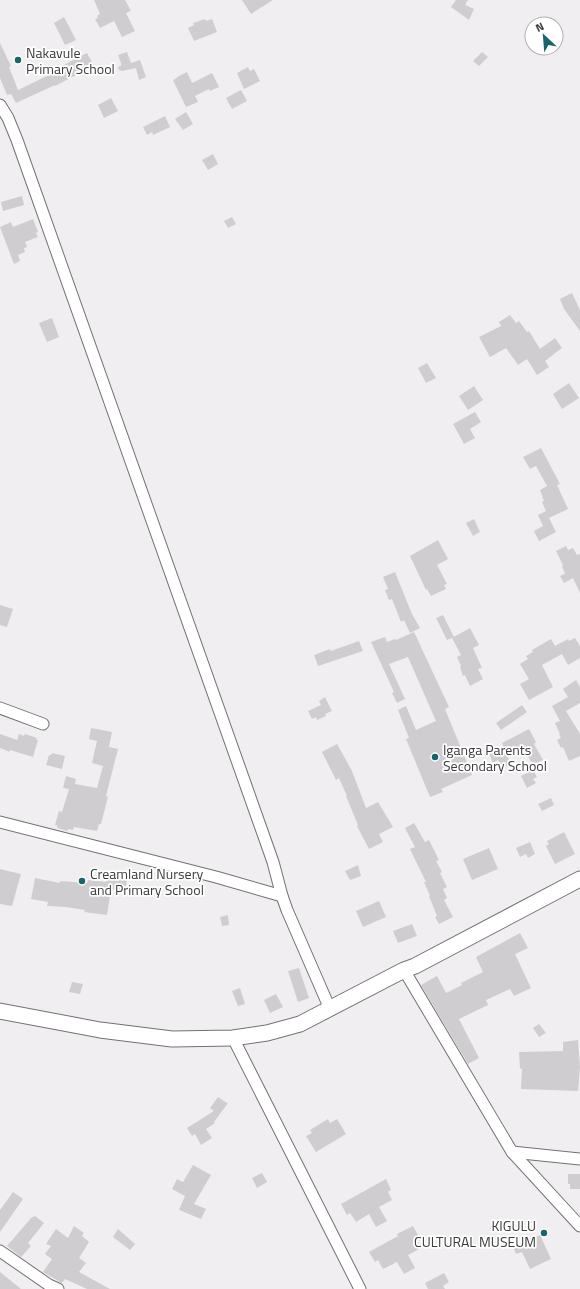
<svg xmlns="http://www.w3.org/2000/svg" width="580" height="1289" font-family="'Titillium Web',sans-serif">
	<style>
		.building { fill: #d0cdd0 }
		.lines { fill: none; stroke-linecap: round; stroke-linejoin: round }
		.street-casing { stroke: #737173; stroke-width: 13 }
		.secondary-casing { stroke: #737173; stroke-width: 17 }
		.street { stroke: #fff; stroke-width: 11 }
		.secondary { stroke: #fff; stroke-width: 15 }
		.poi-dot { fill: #18666c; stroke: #fff; stroke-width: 1.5 }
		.labels { text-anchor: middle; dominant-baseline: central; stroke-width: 3.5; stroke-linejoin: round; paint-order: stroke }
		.poi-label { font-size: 14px; fill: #3c3b3c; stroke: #fff; text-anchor: start }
	</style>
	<rect width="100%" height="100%" fill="#f1eef1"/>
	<g class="building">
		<polygon points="94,0 125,0 131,11 126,13 135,31 122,37 114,21 100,28 95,19 98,18 97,16 100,14"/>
		<polygon points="242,0 273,0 251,14"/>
		<polygon points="456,0 468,0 465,5 474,9 469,20 451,7"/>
		<polygon points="64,17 76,40 65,45 54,23"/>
		<polygon points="205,19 206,21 212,19 217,32 194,41 188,28 194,25 193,23"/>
		<polygon points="0,43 11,66 9,67 18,90 49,75 48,73 87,53 94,66 55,86 55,85 16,103 11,94 7,95 0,78"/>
		<polygon points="127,52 131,63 140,60 146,77 139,80 136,68 122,71 119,70 118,67 121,66 121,63 118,55"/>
		<polygon points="482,52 488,57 479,66 473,61"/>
		<polygon points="248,67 250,71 254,69 260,81 244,89 237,73"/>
		<polygon points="187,72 192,83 212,73 219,87 210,91 209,89 195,96 198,102 186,107 173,80 177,78 177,77"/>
		<polygon points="241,90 247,101 232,109 226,98"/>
		<polygon points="111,98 118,111 104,118 98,105"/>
		<polygon points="186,112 193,124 183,130 175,119"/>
		<polygon points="165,116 170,127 153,135 152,132 147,135 143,127"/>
		<polygon points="213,154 218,164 208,170 202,160"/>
		<polygon points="22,196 24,205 3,211 1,202"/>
		<polygon points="232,217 236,224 228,228 224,221"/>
		<polygon points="33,219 38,232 36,233 38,237 25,242 27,247 24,248 25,252 18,255 20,261 14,264 0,227 11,222 13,227"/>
		<polygon points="572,293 580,310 580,331 564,309 560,299"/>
		<polygon points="510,315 516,323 519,321 527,332 529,331 540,349 555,338 562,348 545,361 549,367 537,375 527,359 518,365 506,348 490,357 479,337 501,326 499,322"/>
		<polygon points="52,318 59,337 47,342 39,323"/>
		<polygon points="427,363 436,378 426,383 418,368"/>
		<polygon points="569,383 579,398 562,409 553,394"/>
		<polygon points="474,386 483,400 468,410 459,396"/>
		<polygon points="475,412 481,422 470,429 475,438 464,444 453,424"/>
		<polygon points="541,448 560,484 557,485 568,509 549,518 556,532 539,541 534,531 543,526 538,515 546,511 542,502 544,501 540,490 547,486 536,466 530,469 523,457"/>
		<polygon points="474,519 480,532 473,536 466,523"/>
		<polygon points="438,540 448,559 437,565 447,584 444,585 446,589 431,596 427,589 426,590 410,556"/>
		<polygon points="566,546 568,550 573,548 577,555 580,554 580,593 573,578 564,583 560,576 565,574 562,566 563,565 556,551"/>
		<polygon points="395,572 412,614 420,628 410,633 404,620 401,622 392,599 389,600 385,590 388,589 383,577"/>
		<polygon points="0,605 13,609 7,627 0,625"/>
		<polygon points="443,615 454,637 447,640 436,618"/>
		<polygon points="470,628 479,645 473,648 482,668 478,669 483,679 470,686 465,675 463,676 460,667 461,666 457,657 461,655 452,638"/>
		<polygon points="414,632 449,707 445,709 472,775 441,789 443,792 430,797 406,739 409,738 398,710 406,706 416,730 436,721 408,657 389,664 405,699 397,703 392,693 394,692 371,642 385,637 387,642 395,639 396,640"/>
		<polygon points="575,638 580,646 580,658 568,665 562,654 542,665 553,687 529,700 520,684 529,679 520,664 528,659 526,656 533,652 532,650 551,639 555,646 568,639 569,641"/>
		<polygon points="359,641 363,651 318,666 314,655 330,649 331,651"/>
		<polygon points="576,680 580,687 580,703 566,711 580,734 580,756 569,761 563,747 561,748 557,740 561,738 559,734 560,734 555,723 560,721 552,706 568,697 563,689"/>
		<polygon points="325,697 332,711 325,714 326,716 317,720 316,717 312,719 308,711 321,705 319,701"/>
		<polygon points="522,705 527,712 501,730 496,723"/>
		<polygon points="91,728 112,732 109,747 118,749 106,796 108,797 101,824 99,824 97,831 74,827 73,830 68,829 68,831 57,828 58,826 55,825 59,811 62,812 69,789 63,788 66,776 76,779 75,784 97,788 103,766 92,763 97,741 89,739"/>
		<polygon points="529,729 536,742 534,744 543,760 533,765 523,748 507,756 511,764 502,768 498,760 493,763 489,753 503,746 502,743"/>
		<polygon points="0,734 17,740 19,734 24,736 25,734 37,738 36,740 38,740 33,757 10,750 10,752 0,748"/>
		<polygon points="337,744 352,771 366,808 378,802 393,827 379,834 383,842 369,849 357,826 358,825 346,796 347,796 339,778 336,780 322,752"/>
		<polygon points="52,753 65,756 62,769 46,765 49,755 51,755"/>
		<polygon points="533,770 537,777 533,779 536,783 527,788 521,776"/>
		<polygon points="551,798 554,805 542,811 538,804"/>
		<polygon points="414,823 425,842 429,840 439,860 436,861 442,872 440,873 447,887 443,889 447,898 444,900 453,917 439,924 435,917 437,916 429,896 430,896 424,882 426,882 410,849 415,847 405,828"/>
		<polygon points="564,832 575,854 555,864 546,846 549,844 547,841"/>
		<polygon points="530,842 535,854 528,858 526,854 520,857 516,848"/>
		<polygon points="489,848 498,869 472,880 463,859"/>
		<polygon points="358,865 361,876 350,880 345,871"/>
		<polygon points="0,869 21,874 12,906 0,904"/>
		<polygon points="107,875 119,877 119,879 127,880 125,891 111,889 107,915 84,912 85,910 66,907 47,906 48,902 31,899 35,878 60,883 60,881 87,883 88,880 106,882"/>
		<polygon points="379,901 386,917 363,927 356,911"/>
		<polygon points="228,915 229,925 222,926 220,917"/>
		<polygon points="412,924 417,936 398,943 393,931"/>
		<polygon points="520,933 528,948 515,954 531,988 514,996 510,989 486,1000 488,1005 459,1019 479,1058 468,1064 421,985 437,976 446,993 462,985 461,983 483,972 476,957"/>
		<polygon points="299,968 309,998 298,1002 288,971"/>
		<polygon points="72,982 83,984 80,994 69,992"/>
		<polygon points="240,988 245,1004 238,1006 232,991"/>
		<polygon points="276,994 283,1007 270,1013 264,1000"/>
		<polygon points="539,1024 546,1033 539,1037 533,1028"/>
		<polygon points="578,1040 580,1067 578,1091 521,1089 522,1068 520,1069 519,1052 563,1051 563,1042"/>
		<polygon points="218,1097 227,1103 228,1103 214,1122 215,1123 206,1129 212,1138 201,1145 195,1134 192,1136 187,1128 214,1111 210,1108"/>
		<polygon points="328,1119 330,1123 337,1119 346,1134 316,1152 306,1136 312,1133 310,1130"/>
		<polygon points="193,1165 211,1175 194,1204 206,1209 201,1219 179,1210 185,1196 172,1189 177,1179 183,1182"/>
		<polygon points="262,1173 267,1182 257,1188 252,1178"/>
		<polygon points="568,1174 580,1174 580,1189 570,1189 570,1184 568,1184"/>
		<polygon points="386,1179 391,1190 388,1192 392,1200 379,1207 387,1221 376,1227 369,1214 356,1222 350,1213 347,1215 341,1204"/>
		<polygon points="13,1192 23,1199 0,1232 0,1210"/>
		<polygon points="35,1216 44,1223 28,1243 31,1246 21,1257 7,1246 32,1217 33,1217"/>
		<polygon points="74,1226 84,1233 82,1236 89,1242 79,1258 86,1263 79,1272 110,1289 87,1289 65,1279 62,1283 43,1272 52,1259 45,1254 51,1246 46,1244 56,1229 68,1238"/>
		<polygon points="413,1226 419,1237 416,1238 421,1248 408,1255 415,1268 404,1274 397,1262 383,1269 378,1260 375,1262 369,1252 398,1236 397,1234"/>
		<polygon points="118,1229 135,1244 130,1250 113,1237"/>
		<polygon points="540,1235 551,1259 530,1269 522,1252 516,1254 513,1247"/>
		<polygon points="0,1272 21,1289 0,1289"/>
		<polygon points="444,1273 449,1282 443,1286 445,1289 428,1289 425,1283"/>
	</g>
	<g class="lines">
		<defs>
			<g id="street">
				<polyline points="0,105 8,118 17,140 273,862 282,896 287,910 330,1009"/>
				<polyline points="0,708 43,724"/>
				<polyline points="0,822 216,877 282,896"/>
				<polyline points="404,970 512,1152 580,1226"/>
				<polyline points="233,1038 360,1289"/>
				<polyline points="512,1152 580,1159"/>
				<polyline points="0,1251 49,1285 58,1289"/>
			</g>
			<polyline id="secondary" points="0,1011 100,1030 172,1039 233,1038 267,1033 300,1024 404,970 415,966 580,879"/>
		</defs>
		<use href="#street" class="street-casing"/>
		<use href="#secondary" class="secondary-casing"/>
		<use href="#street" class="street"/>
		<use href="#secondary" class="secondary"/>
	</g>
	<g class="poi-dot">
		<circle cx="18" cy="60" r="4"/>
		<circle cx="435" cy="757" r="4"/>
		<circle cx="82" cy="881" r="4"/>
		<circle cx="544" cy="1233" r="4"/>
	</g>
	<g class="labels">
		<g class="poi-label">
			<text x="26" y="52">Nakavule<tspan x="26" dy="16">Primary School</tspan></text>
			<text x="443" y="749">Iganga Parents<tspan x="443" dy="16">Secondary School</tspan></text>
			<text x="90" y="873">Creamland Nursery<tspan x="90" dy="16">and Primary School</tspan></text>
			<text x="536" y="1225" text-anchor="end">KIGULU<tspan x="536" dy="16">CULTURAL MUSEUM</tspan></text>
		</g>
	</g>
	<g transform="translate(544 36) rotate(334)"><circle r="19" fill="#ffffff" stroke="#b1b1b1"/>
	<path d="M0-3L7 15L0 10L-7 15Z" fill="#18666c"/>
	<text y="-6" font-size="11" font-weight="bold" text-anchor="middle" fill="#3c3b3c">N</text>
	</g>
</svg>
